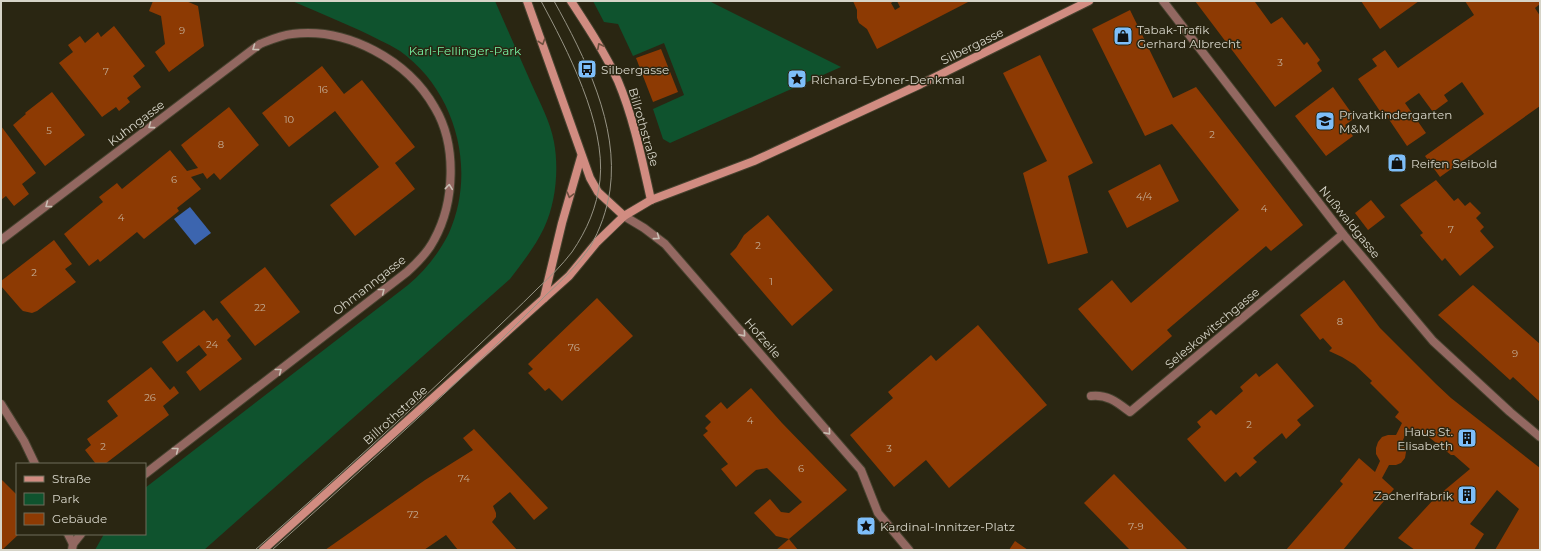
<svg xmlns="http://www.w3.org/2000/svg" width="1541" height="551" font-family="Montserrat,sans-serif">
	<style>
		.green { fill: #0f532e }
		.water { fill: #3c65af }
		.building { fill: #8d3a03 }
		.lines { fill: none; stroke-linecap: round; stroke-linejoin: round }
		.street-casing { stroke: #46422f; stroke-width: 10 }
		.secondary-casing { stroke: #46422f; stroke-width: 10 }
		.street { stroke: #936861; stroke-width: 8 }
		.secondary { stroke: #d18c81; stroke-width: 8 }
		.tram { stroke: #969384; stroke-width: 1 }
		.oneway { stroke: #6d4f3e }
		.oneway2 { stroke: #c9beb3 }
		.labels { text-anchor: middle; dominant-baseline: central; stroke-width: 3; stroke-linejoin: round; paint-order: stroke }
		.number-label { font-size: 10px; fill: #c4ae97 }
		.poi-label { font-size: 12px; fill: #d6d4c8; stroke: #2a2612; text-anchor: start }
		.street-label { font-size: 12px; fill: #d6d4c8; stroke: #2a2612 }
		.park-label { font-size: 12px; fill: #75f0a2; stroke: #2a2612 }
	</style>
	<rect width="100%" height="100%" fill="#2a2612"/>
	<g class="green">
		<path d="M292 1H495C507 29 520 57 532 85 540 103 550 121 554 142 559 169 556 203 544 228 535 247 522 263 510 279L204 550H95L104 534H145V488L408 285C425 271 439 253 449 233 477 170 456 91 400 51 387 43 373 37 359 30 337 20 315 11 292 1Z"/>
		<polygon points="593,1 709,1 841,67 670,143 663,139 653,109 684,95 664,43 633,56 618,24 604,22"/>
	</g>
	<polygon class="water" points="190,207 211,233 195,245 174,219"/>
	<g class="building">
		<polygon points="153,1 186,1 198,6 204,46 169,72 155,52 165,44 161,16 149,11"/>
		<polygon points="853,1 894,1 891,3 895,10 900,7 897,1 970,1 877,49 867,29 859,23 857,18 857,10"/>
		<polygon points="1195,1 1257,1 1255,2 1271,24 1282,17 1304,45 1307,42 1320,60 1317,63 1322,71 1275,107"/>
		<polygon points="1361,1 1419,1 1380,29"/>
		<polygon points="1465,1 1540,1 1540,4 1535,8 1540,16 1540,106 1440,177 1425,156 1484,114 1462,82 1444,95 1448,101 1433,112 1419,93 1405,103 1426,133 1407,146 1386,115 1384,117 1358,79 1377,66 1372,59 1385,50 1398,68 1474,15"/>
		<polygon points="1130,10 1173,98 1196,87 1303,225 1271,251 1266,246 1167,330 1172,336 1132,371 1078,309 1112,280 1131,303 1239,210 1172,124 1145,136 1092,29"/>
		<polygon points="114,26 145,66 133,76 141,87 127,98 130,102 119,111 116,107 102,117 59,63 73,52 68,45 80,36 85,43 98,32 101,37"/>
		<polygon points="661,49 678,92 653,102 636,58"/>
		<polygon points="1040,55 1093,163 1068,176 1088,253 1048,264 1023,173 1047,161 1003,73"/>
		<polygon points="322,66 344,94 362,80 415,147 395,163 415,189 355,236 330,205 379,167 335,111 289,147 262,113"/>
		<polygon points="1333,87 1355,118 1345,125 1353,136 1326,156 1295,116"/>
		<polygon points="52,92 85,135 45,166 13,125 26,114 25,113"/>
		<polygon points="229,107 259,145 220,180 214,173 207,179 203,173 191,177 201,189 177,208 179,211 144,239 137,232 100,262 98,259 89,266 64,234 103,202 99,197 117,183 122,189 170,150 187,171 198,168 181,145"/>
		<polygon points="1,126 36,173 22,184 29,194 14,206 6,196 1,200"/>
		<polygon points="1160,164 1179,201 1127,228 1108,191"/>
		<polygon points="1436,180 1454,201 1458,198 1465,206 1470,202 1481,213 1476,218 1484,227 1480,231 1494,247 1460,276 1445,258 1442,261 1420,235 1423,233 1400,205"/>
		<polygon points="1371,200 1385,217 1368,230 1355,213"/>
		<polygon points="768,215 833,290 792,326 730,254 736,248 744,235"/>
		<polygon points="54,240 72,264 65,269 76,282 37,311 32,313 23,311 20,308 1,286 1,281"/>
		<polygon points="265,267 300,312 255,346 220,302"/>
		<polygon points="1344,280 1380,328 1436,384 1451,398 1540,468 1540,550 1495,550 1519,509 1497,490 1470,524 1484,534 1474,550 1415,550 1398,538 1434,499 1470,469 1454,455 1451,455 1419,429 1415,434 1408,428 1403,440 1407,446 1405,458 1401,463 1396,465 1389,465 1382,478 1394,489 1343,550 1286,550 1343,484 1340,481 1359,458 1375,472 1380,461 1376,454 1376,448 1378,442 1382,437 1388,435 1396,435 1402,423 1395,417 1399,412 1370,383 1372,381 1355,365 1342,357 1329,351 1332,348 1323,338 1320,340 1300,315"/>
		<polygon points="1473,285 1540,344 1540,402 1513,377 1510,380 1438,315"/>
		<polygon points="597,298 633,336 562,401 549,388 545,391 528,373 533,369 528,364"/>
		<polygon points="204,310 213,321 217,318 231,336 227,340 242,359 200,391 186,372 207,355 199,345 177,362 162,342"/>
		<polygon points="978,325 1047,405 949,488 926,460 894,487 850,435 893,398 888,392 931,355 936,361"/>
		<polygon points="1277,363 1314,406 1297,420 1301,425 1286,439 1282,433 1253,458 1257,462 1240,477 1236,472 1225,482 1187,439 1201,427 1197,422 1211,410 1216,415 1243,391 1240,387 1256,373 1259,377"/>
		<polygon points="151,367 170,390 174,386 179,393 163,406 169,415 105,464 96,464 85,450 91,445 87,439 118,416 107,401"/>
		<polygon points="751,388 782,423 847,490 789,539 776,536 754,513 770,499 781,512 789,513 802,502 767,468 756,470 736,487 721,469 728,464 703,435 708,431 705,428 711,422 705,416 721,402 727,409"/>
		<polygon points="474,429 548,508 534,520 510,492 493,506 496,513 496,517 492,522 517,550 458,550 446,535 424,550 325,550 425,480 473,450 463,438"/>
		<polygon points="1114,474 1188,550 1130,550 1084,503"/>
		<polygon points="1,479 17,495 17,534 19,534 2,550"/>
		<polygon points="789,539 798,550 776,550"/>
		<polygon points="1015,541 1028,550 1009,550"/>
	</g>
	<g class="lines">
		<defs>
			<g id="street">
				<polyline points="1163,1 1343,234 1433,341 1510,412 1540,437"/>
				<polyline points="624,216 644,228 665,244 861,470 878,513 909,550"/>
				<path d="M1 240 260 44C270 40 281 35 292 34 347 27 408 60 435 108 457 145 455 202 434 240 428 252 417 263 407 272L145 474"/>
				<path d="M1091 396C1108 394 1118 403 1130 412L1343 234"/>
				<polyline points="1,404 24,441 35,464"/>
				<polyline points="68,534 73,544 72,550"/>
				<polyline points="73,544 81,534"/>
			</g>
			<g id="secondary">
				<polyline points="527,1 590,178 598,192 624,216"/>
				<path d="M571 1C588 27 605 53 618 81 634 119 642 160 651 200"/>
				<polyline points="544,298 562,223 581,157"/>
				<polyline points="263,550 569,276 597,242 624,216 651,200 754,161 921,84 1089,1"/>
			</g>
		</defs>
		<use href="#street" class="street-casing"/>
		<use href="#secondary" class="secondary-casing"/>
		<use href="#street" class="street"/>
		<use href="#secondary" class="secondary"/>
		<g class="tram">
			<path d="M255 550C331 483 406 415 479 345 499 326 519 307 538 288 550 277 562 265 572 252 587 230 597 207 600 180 606 124 567 49 541 1"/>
			<path d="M272 550C348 482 424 414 498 343 514 327 529 312 545 296 561 281 578 265 590 247 600 230 607 210 610 190 619 125 585 57 554 1"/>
		</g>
	</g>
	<defs><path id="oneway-chevron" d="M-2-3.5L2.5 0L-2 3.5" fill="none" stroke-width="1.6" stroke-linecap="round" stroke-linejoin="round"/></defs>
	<g class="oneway">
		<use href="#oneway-chevron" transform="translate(542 42) rotate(71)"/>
		<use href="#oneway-chevron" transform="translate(600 46) rotate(-117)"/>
		<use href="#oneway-chevron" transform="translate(570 195) rotate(105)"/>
	</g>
	<g class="oneway2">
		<use href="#oneway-chevron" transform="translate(255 48) rotate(144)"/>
		<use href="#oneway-chevron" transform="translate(151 126) rotate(143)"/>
		<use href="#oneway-chevron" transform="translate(449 187) rotate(-84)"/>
		<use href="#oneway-chevron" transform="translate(48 205) rotate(143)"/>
		<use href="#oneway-chevron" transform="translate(657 237) rotate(36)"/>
		<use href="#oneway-chevron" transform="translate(382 291) rotate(-38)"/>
		<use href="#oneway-chevron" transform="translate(743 334) rotate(49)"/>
		<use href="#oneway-chevron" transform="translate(279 371) rotate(-38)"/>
		<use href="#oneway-chevron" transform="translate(828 432) rotate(49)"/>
		<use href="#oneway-chevron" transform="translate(176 450) rotate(-38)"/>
	</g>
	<defs>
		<symbol id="shop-square" viewBox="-11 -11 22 22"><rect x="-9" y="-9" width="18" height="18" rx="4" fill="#7ebef9" stroke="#2a2612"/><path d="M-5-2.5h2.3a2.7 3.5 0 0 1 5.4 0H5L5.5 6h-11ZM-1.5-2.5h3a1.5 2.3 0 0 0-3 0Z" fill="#111"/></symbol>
		<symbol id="bus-square" viewBox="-11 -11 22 22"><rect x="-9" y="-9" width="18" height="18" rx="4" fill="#7ebef9" stroke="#2a2612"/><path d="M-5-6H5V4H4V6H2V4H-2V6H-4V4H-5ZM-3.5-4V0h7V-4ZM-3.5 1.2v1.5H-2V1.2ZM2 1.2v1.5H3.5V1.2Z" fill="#111"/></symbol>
		<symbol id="sight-square" viewBox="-11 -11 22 22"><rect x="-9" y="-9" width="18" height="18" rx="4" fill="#7ebef9" stroke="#2a2612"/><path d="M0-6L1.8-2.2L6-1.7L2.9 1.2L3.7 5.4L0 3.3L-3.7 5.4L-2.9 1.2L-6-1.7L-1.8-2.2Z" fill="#111"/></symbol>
		<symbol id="school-square" viewBox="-11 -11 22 22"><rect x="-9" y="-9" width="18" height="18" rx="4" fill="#7ebef9" stroke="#2a2612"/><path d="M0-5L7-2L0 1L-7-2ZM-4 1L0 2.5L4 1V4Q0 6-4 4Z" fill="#111"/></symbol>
		<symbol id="building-square" viewBox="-11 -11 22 22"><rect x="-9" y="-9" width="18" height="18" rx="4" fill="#7ebef9" stroke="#2a2612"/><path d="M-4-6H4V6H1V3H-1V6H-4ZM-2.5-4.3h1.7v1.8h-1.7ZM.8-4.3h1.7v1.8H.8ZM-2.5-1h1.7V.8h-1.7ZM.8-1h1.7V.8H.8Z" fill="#111"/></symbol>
	</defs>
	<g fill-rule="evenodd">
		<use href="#shop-square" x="1112" y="25" width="22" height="22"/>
		<use href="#bus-square" x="576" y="58" width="22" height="22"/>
		<use href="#sight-square" x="786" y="68" width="22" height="22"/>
		<use href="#school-square" x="1314" y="110" width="22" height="22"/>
		<use href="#shop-square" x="1386" y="152" width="22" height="22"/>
		<use href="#building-square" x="1456" y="427" width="22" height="22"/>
		<use href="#building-square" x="1456" y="484" width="22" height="22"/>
		<use href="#sight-square" x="855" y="515" width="22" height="22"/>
	</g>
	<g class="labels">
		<g class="number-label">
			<text x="182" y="30">9</text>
			<text x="1280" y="62">3</text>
			<text x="106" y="71">7</text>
			<text x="323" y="89">16</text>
			<text x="289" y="119">10</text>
			<text x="49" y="130">5</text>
			<text x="1212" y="134">2</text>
			<text x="221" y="144">8</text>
			<text x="174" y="179">6</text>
			<text x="1144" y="196">4/4</text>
			<text x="1264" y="208">4</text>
			<text x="121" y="217">4</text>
			<text x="1451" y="229">7</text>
			<text x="758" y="245">2</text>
			<text x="34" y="272">2</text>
			<text x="771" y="281">1</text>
			<text x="260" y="307">22</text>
			<text x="1340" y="321">8</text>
			<text x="212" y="344">24</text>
			<text x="574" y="347">76</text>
			<text x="1515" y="353">9</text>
			<text x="150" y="397">26</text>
			<text x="750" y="420">4</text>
			<text x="1249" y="424">2</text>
			<text x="103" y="446">2</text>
			<text x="889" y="448">3</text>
			<text x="801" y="468">6</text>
			<text x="464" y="478">74</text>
			<text x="413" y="514">72</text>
			<text x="1136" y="526">7-9</text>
		</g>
		<g class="poi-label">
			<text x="1137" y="29">Tabak-Trafik<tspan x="1137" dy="14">Gerhard Albrecht</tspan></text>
			<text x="601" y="69">Silbergasse</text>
			<text x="811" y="79">Richard-Eybner-Denkmal</text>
			<text x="1339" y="114">Privatkindergarten<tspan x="1339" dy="14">M&amp;M</tspan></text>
			<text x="1411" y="163">Reifen Seibold</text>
			<text x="1453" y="431" text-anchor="end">Haus St.<tspan x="1453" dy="14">Elisabeth</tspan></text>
			<text x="1453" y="495" text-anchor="end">Zacherlfabrik</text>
			<text x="880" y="526">Kardinal-Innitzer-Platz</text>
		</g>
		<g class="street-label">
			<text transform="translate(972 46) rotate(-26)">Silbergasse</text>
			<text transform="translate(136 123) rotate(-37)">Kuhngasse</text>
			<text transform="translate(644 127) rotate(74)">Billrothstraße</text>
			<text transform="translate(1350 222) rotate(51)">Nußwaldgasse</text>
			<text transform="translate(369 285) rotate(-38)">Ohmanngasse</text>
			<text transform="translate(1212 328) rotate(-40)">Seleskowitschgasse</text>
			<text transform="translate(763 338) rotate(49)">Hofzeile</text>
			<text transform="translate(395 415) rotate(-42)">Billrothstraße</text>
		</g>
		<g class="park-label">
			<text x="465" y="50">Karl-Fellinger-Park</text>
		</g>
	</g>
	<rect width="1541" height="551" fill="none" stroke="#d6d4c8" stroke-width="4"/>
	<rect x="16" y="463" width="130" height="72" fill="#2a2612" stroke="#6f6c5b"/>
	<rect x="24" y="476" width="20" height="6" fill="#d18c81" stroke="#6f6c5b"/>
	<text x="52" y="483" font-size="12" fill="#d6d4c8">Straße</text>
	<rect x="24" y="493" width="20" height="12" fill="#0f532e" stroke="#6f6c5b"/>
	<text x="52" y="503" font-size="12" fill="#d6d4c8">Park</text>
	<rect x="24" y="513" width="20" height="12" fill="#8d3a03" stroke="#6f6c5b"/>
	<text x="52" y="523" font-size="12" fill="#d6d4c8">Gebäude</text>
</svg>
